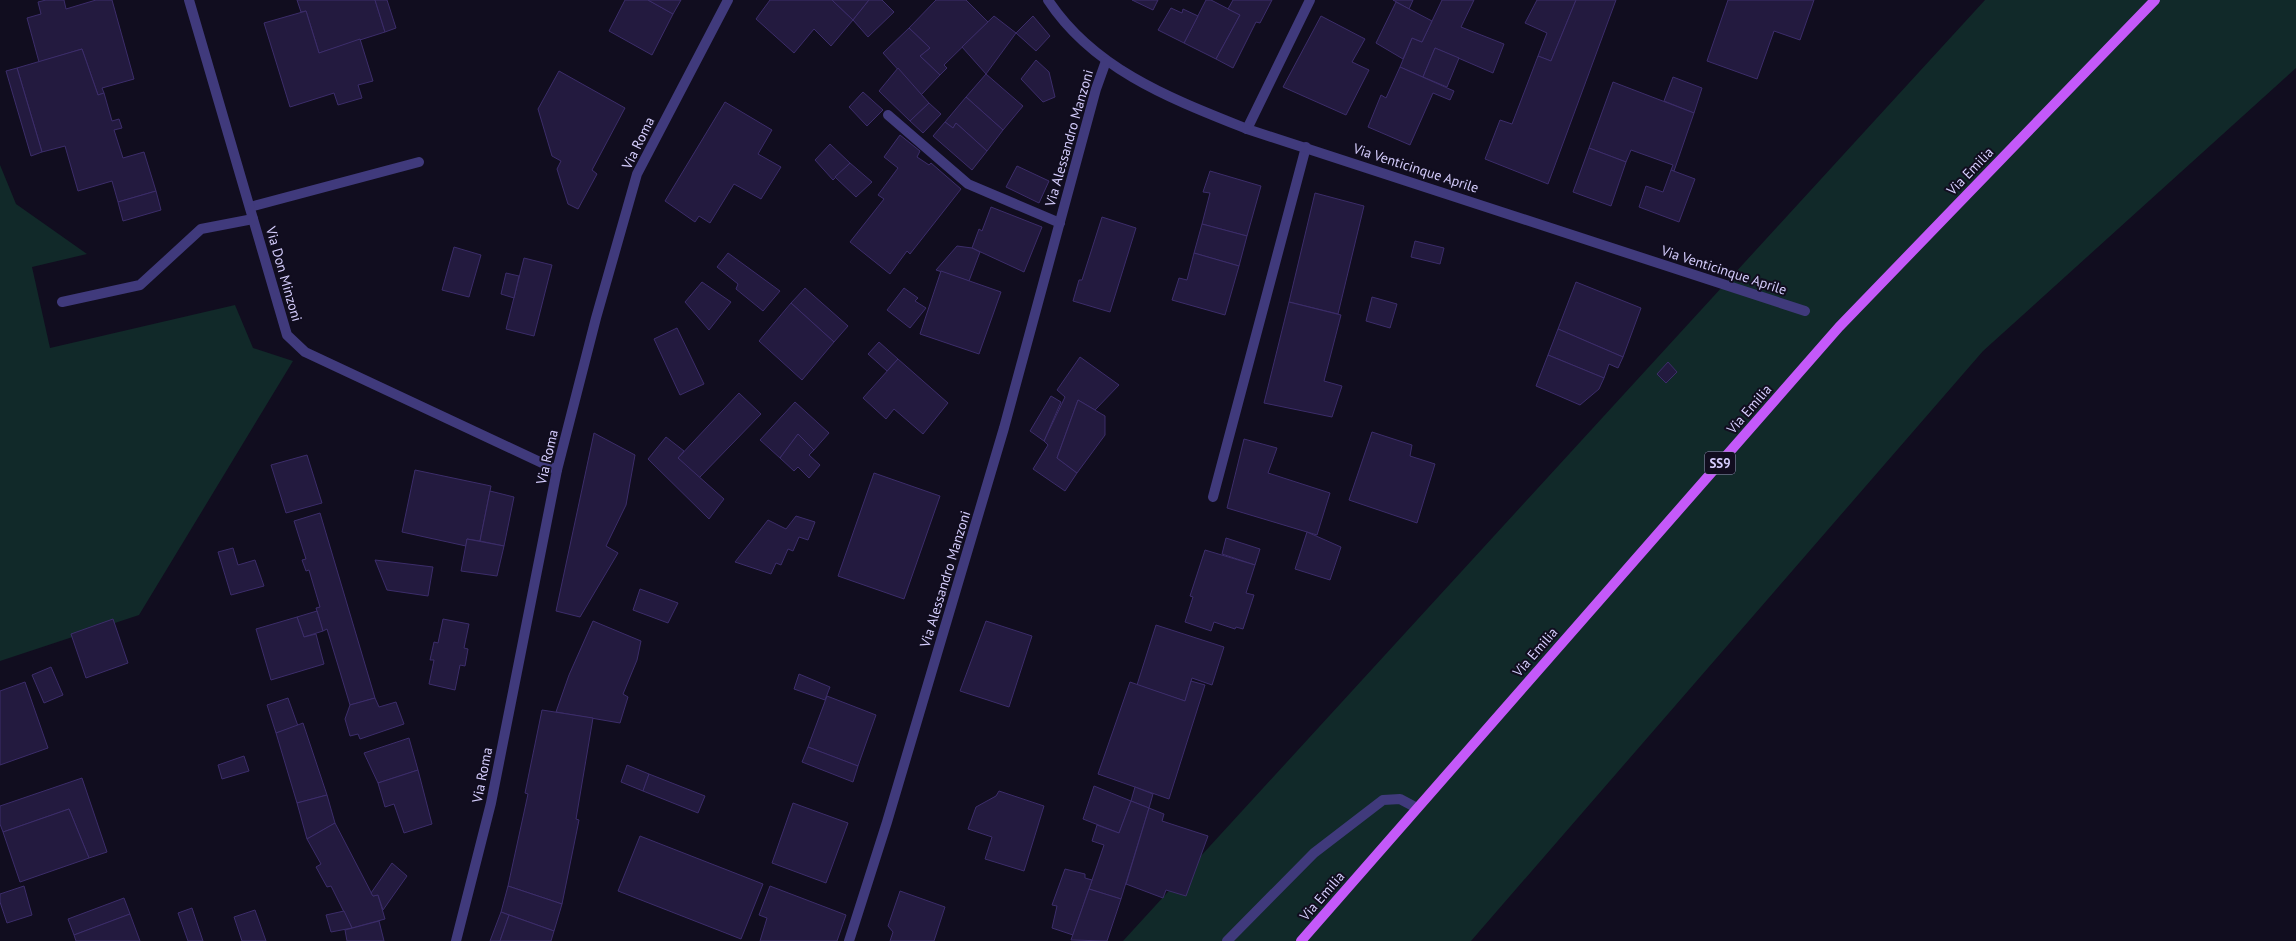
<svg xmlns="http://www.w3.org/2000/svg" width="2296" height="941" font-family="'PT Sans',sans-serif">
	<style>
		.green { fill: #112929 }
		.building { fill: #231a3f; stroke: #3c2d6a }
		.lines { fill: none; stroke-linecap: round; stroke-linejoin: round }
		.service { stroke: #403a7c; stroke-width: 10 }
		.minor { stroke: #403a7c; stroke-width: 10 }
		.primary { stroke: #c459f9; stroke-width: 10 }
		.labels { text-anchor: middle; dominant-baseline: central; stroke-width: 4; stroke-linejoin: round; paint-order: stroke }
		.shield { fill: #110d1f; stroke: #9a93ba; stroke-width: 1 }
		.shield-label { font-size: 13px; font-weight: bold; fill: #d5cdfd }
		.street-label { font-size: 14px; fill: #d5cdfd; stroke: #110d1f }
	</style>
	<rect width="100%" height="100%" fill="#110d1f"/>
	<g class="green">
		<polygon points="1985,0 2296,0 2296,68 1983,351 1471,941 1123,941"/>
		<polygon points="0,165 16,204 87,254 32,267 50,348 235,305 253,348 293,361 139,615 0,661"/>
	</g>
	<g class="building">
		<polygon points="46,0 64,0 66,9 96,0 112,0 134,79 102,88 104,93 98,95 82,49 39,62 27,18 41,14 38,2"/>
		<polygon points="297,0 375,0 385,32 319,53 306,11 301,12"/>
		<polygon points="375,0 387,0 396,28 385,32"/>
		<polygon points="625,0 648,0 673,14 652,55 609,31"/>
		<polygon points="648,0 681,0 673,14"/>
		<polygon points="770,0 832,0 853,20 831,46 814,29 794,53 756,19"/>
		<polygon points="832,0 869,0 853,20"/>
		<polygon points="869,0 882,0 894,12 868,37 853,20"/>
		<polygon points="936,0 966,0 988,22 944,65 947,68 940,75 920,56 930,48 909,28"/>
		<polygon points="1132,0 1158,0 1153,10"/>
		<polygon points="1206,0 1211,0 1240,15 1216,59 1184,43"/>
		<polygon points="1233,0 1272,0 1260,23 1256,22 1233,68 1216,59 1240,15 1228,9"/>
		<polygon points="1393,0 1413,0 1409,9"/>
		<polygon points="1442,0 1474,0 1461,27 1504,44 1493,73 1435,48 1423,77 1400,67 1412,38 1422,42"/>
		<polygon points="1537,0 1576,0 1551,61 1538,56 1547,33 1525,23"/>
		<polygon points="1576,0 1616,0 1548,184 1485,159 1500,120 1512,124 1538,56 1551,61"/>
		<polygon points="1728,0 1814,0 1800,40 1774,31 1757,79 1707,61"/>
		<polygon points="1396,2 1432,21 1422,42 1412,38 1403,59 1376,43"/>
		<polygon points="1171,8 1182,13 1183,9 1198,16 1184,43 1158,30"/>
		<polygon points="306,11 319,53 360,39 373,81 358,85 362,98 338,105 334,93 290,107 264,23"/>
		<polygon points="994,16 1016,33 986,74 962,47"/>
		<polygon points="1033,16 1050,36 1036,51 1016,33"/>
		<polygon points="1321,16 1365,39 1352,62 1369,70 1346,115 1283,87"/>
		<polygon points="909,28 930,48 920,56 940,75 921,95 883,53"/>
		<polygon points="1435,48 1459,58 1447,87 1423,77"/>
		<polygon points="82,49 98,95 104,93 112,121 119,119 122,128 114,130 123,158 144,152 156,191 118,202 112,181 78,191 65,146 42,152 17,68"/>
		<polygon points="1036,60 1049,72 1055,97 1043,102 1021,79"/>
		<polygon points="1400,67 1454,91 1450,100 1433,93 1410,145 1368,127 1381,95 1386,98"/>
		<polygon points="17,68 42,152 31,156 6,71"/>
		<polygon points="898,68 929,103 910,121 879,91"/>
		<polygon points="559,71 625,108 592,170 597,174 578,209 568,204 557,169 561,161 552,156 538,109"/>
		<polygon points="986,74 1023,106 1003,130 966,97"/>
		<polygon points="1673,77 1702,88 1694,113 1664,101"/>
		<polygon points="1613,82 1694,113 1674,171 1671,170 1673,165 1631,150 1626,162 1589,148"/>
		<polygon points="863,92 883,110 867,126 849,107"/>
		<polygon points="966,97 1003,130 987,151 956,123 953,128 945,122"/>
		<polygon points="725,102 772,130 758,154 781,167 761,199 734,184 710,223 699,216 695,222 665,201"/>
		<polygon points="929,103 941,114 923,133 910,121"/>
		<polygon points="945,122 953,128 956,123 987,151 972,170 933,136"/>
		<polygon points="900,135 920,151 917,157 929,165 931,163 961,189 910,254 907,251 890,274 850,242 884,199 878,195 898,168 884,157"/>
		<polygon points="830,144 850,163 833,180 815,160"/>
		<polygon points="1589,148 1626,162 1611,206 1573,192"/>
		<polygon points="850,163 872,182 856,197 835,177"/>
		<polygon points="1017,166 1049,181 1039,203 1006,187"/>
		<polygon points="1671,170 1695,179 1679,222 1639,207 1646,186 1663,192"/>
		<polygon points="1210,171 1261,186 1247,236 1202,224 1210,193 1203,192"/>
		<polygon points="156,191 161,210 123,221 118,202"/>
		<polygon points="1315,193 1364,206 1338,314 1289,302"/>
		<polygon points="991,207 1042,227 1024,272 972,248 979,229 982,231"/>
		<polygon points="1102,217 1136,228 1110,312 1073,301 1079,280 1082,280"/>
		<polygon points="1202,224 1247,236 1239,266 1194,253"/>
		<polygon points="1415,241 1444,248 1440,264 1411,257"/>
		<polygon points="957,246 972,248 980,252 969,281 936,270"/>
		<polygon points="454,247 481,255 469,297 442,290"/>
		<polygon points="728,253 780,291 763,311 736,289 738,284 717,267"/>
		<polygon points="1194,253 1239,266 1225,315 1172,300 1179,278 1187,280"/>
		<polygon points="524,258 552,265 534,336 506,329"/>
		<polygon points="941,271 1001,292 979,354 920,334"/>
		<polygon points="506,273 519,276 514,298 501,294"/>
		<polygon points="702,282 731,302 709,330 685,302"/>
		<polygon points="1576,282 1641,308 1623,357 1558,329"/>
		<polygon points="805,288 848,326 834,342 791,303"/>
		<polygon points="904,288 918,298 915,301 926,308 910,328 887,310"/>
		<polygon points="1372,297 1397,304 1390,328 1366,321"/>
		<polygon points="1289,302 1341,315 1324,381 1342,386 1332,417 1264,403"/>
		<polygon points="791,303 834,342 802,380 759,341"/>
		<polygon points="677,328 704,384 680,395 654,339"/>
		<polygon points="1558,329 1623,357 1618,368 1609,364 1604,378 1548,355"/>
		<polygon points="879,342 898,359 887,371 868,354"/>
		<polygon points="1548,355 1604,378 1599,389 1580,405 1536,386"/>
		<polygon points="1080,357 1119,385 1095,410 1078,400 1057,458 1077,473 1065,491 1033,469 1048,445 1044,441 1065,397 1057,390"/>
		<polygon points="898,359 948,403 923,434 894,409 886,419 863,398"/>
		<polygon points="1668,362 1677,372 1666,383 1657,374"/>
		<polygon points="739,393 761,414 699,478 678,458"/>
		<polygon points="1051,396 1061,402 1044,441 1030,431"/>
		<polygon points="1078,400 1105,416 1105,435 1077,473 1057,458"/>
		<polygon points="795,402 829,433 814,450 798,434 780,458 760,440"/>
		<polygon points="1372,432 1412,445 1410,456 1435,464 1417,523 1349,500"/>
		<polygon points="594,433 635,455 626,505 606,546 618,553 580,617 556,611"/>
		<polygon points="798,434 814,450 809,455 820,465 809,478 798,467 794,471 780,458"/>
		<polygon points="666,437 684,451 678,458 724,499 709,519 648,459"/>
		<polygon points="1244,439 1277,448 1268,473 1330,493 1317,535 1227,508"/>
		<polygon points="307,455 322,503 286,513 271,465"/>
		<polygon points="415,470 491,486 480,541 467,539 466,546 402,532"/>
		<polygon points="874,473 940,496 904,599 838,576"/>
		<polygon points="490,491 514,497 504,546 480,541"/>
		<polygon points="320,513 375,698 350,705 327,629 323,631 316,608 320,607 309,570 306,571 302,560 306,559 294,521"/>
		<polygon points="796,516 815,522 808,540 799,537 793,551 788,549 781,565 776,563 771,574 735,562 768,520 786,529"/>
		<polygon points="1307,532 1341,547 1330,580 1295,569"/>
		<polygon points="1226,538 1260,549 1255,565 1222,554"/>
		<polygon points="467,539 504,546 497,576 461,571"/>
		<polygon points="233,548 238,565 255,560 264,586 231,595 218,552"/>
		<polygon points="1205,550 1255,565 1246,593 1254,595 1243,629 1236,627 1235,629 1214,622 1211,631 1185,622 1193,597 1190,596"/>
		<polygon points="375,560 433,567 428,596 387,590"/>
		<polygon points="640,589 678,603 668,623 633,610"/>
		<polygon points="317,611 323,631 304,637 297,617"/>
		<polygon points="297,617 304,637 316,634 324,664 271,680 256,629"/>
		<polygon points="113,619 128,663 86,678 71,634"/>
		<polygon points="443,619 469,624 464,648 468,649 465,666 460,665 455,690 429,684 434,660 430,660 434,642 438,643"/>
		<polygon points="593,621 641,641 637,660 623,694 628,697 620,723 556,712 569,675"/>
		<polygon points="986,621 1032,636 1009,707 960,691"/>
		<polygon points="1156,625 1224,647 1212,685 1192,678 1185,701 1137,685"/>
		<polygon points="51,667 63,695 44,703 32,675"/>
		<polygon points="799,674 830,687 825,700 794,689"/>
		<polygon points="1191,681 1205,685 1169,799 1098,774 1130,682 1185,701"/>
		<polygon points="25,682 48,748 0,765 0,691"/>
		<polygon points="827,696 876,715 858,766 808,747"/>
		<polygon points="288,698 298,726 276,733 267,705"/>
		<polygon points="375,698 379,707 396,702 404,724 360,739 358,734 350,736 345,719 350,705"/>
		<polygon points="542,710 593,718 576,819 579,820 562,904 508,886 528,794 525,793"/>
		<polygon points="303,723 327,795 297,803 276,733"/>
		<polygon points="409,738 418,770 378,783 364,753"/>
		<polygon points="808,747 858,766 853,782 802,762"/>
		<polygon points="244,756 249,771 222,779 218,765"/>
		<polygon points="627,765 649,774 643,791 621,782"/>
		<polygon points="418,770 432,824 404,833 394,804 385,807 378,783"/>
		<polygon points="649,774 705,796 698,813 643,791"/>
		<polygon points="82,778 107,852 89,858 69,809 3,832 0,824 0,806"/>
		<polygon points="1094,786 1131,801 1119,833 1083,819"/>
		<polygon points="1135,787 1153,794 1149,808 1131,801"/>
		<polygon points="999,791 1044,806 1024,871 985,859 992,837 968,829 976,807 996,796"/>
		<polygon points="327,795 335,823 307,839 297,803"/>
		<polygon points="1131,801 1149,808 1121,899 1089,889 1104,845 1092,841 1097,825 1119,833"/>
		<polygon points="793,803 848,823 826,883 772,863"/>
		<polygon points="1149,808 1164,814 1162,821 1208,836 1186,896 1166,890 1163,898 1126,884"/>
		<polygon points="69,809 89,858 20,882 3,832"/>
		<polygon points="335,823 373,896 378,895 385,919 352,928 331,886 327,887 316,867 321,864 307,839"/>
		<polygon points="640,836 763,884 741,939 618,891"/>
		<polygon points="392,863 407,876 383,910 378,895 373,896 371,893"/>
		<polygon points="1065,869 1085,874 1085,878 1092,880 1073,935 1052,928 1057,906 1052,905"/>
		<polygon points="24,886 32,915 7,923 0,902 0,894"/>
		<polygon points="508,886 562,904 554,931 501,912"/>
		<polygon points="770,886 846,915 837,941 760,941 767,918 759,915"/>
		<polygon points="1089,889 1121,899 1107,941 1071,940"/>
		<polygon points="900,891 945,907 934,941 890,941 893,932 888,926"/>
		<polygon points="124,898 130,914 74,935 68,919"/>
		<polygon points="192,908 203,941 188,941 178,913"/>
		<polygon points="255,910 266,941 242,941 234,917"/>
		<polygon points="344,911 352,928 331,932 326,915"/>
		<polygon points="501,912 509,915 500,941 490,941"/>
		<polygon points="130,914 140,941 76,941 74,935"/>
		<polygon points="509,915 554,931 551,941 500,941"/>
		<polygon points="379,921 384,941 347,941 345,930"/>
	</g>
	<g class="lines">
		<g class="service">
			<polyline points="250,207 419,162"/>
			<polyline points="62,302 140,285 201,229 253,219"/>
			<polyline points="1213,497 1306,147"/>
		</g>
		<g class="minor">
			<polyline points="189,0 287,335 305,352 557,470"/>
			<path d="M1048 0C1094 70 1172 99 1247 129L1805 311"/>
			<polyline points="888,115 968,184 1060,223"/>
			<polyline points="1247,129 1310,0"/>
			<polyline points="456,941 491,803 557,470 596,318 637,174 728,0"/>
			<polyline points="849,941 887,822 1004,428 1096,89 1106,61"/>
			<polyline points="1227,941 1314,853 1383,800 1400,799 1417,808"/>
		</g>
		<polyline class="primary" points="1301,941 1839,327 2155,0"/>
	</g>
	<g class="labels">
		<rect class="shield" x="1705" y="452" width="30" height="22" rx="3"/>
		<g class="shield-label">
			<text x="1720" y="463">SS9</text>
		</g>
		<g class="street-label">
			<text transform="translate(1069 138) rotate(-74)">Via Alessandro Manzoni</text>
			<text transform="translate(638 143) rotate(-64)">Via Roma</text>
			<text transform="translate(1416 168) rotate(18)">Via Venticinque Aprile</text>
			<text transform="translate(1970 171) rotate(-46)">Via Emilia</text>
			<text transform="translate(1724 270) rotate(18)">Via Venticinque Aprile</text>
			<text transform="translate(284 274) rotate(74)">Via Don Minzoni</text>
			<text transform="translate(1749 409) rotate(-49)">Via Emilia</text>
			<text transform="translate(547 457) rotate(-77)">Via Roma</text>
			<text transform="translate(945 579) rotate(-73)">Via Alessandro Manzoni</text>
			<text transform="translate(1535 652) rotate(-49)">Via Emilia</text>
			<text transform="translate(482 775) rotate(-79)">Via Roma</text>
			<text transform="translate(1322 896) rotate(-49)">Via Emilia</text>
		</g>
	</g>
</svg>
